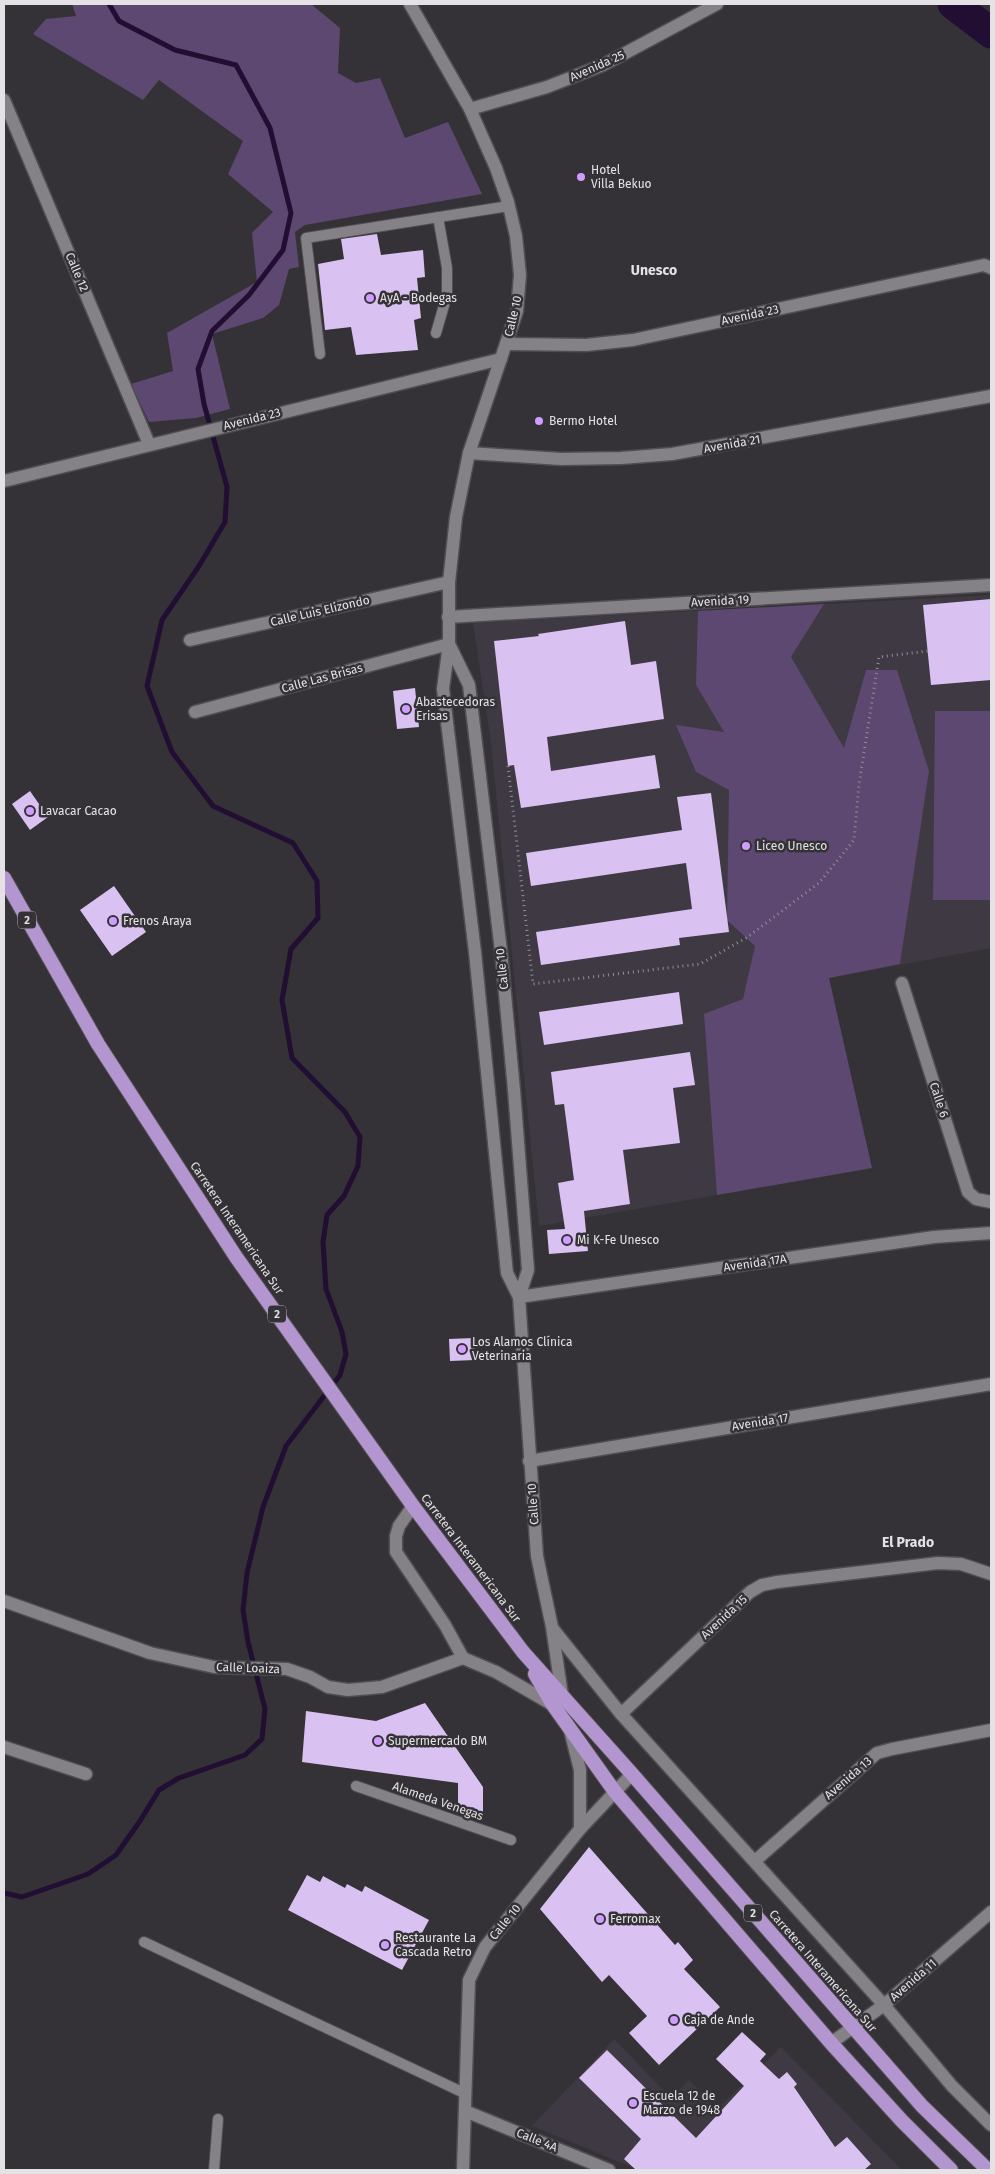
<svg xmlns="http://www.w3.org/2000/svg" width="995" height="2174" font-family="'Fira Sans',sans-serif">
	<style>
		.built { fill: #3e3943 }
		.green { fill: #5c4870 }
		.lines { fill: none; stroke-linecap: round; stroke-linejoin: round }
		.stream { stroke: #220e32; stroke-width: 5 }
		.river { stroke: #220e32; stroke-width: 31 }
		.building { fill: #d9c1f1 }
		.service-casing { stroke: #504e52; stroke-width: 12 }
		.minor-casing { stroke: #504e52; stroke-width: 15 }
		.tertiary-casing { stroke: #504e52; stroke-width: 15 }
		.trunk-casing { stroke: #504e52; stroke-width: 16 }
		.path { stroke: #918f92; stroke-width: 3; stroke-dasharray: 1 4; stroke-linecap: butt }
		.service { stroke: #848287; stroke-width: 10 }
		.minor { stroke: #848287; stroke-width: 12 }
		.tertiary { stroke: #848287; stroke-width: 12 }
		.trunk { stroke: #b396d0; stroke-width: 14 }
		.poi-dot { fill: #d09dff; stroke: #343236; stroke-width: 2 }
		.labels { text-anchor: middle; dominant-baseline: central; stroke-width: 5; stroke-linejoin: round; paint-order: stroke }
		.shield { fill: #343236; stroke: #afadb0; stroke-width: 1 }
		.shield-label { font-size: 11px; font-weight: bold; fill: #e4e2e5 }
		.street-label { font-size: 12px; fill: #e4e2e5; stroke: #343236 }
		.poi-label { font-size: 12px; fill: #e4e2e5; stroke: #343236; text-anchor: start }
		.neighbourhood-label { font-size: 14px; font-weight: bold; fill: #e4e2e5; stroke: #343236 }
	</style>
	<rect width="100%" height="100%" fill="#343236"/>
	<g class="built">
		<polygon points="991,595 991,948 829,978 872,1168 539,1226 491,743 473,623"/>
		<polygon points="614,2039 671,2098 689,2080 717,2109 781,2047 902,2170 639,2170 532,2126"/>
	</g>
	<g class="green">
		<polygon points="72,4 311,4 340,28 338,73 356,83 380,78 405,138 448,122 482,194 305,225 295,232 299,267 289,269 279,305 263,318 212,334 230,409 196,418 149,422 131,384 173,371 167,333 257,282 252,233 273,212 228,174 243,141 159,80 143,100 33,34 46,19 76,16"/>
		<polygon points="824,604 791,657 844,748 866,670 897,670 929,771 900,964 829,978 872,1168 717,1195 704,1014 743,999 755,946 727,920 729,790 696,772 676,725 724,732 696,685 698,611"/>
		<polygon points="935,711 991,711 991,900 933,900"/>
	</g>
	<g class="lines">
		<polyline class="stream" points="4,1893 22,1897 88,1874 116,1855 140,1821 159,1790 179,1778 245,1755 262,1739 265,1709 248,1642 243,1610 247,1573 263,1507 286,1446 340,1375 346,1354 342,1332 326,1289 323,1242 327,1215 344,1196 358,1166 360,1137 345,1112 292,1058 282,1000 291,949 318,918 317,881 293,843 213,806 172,752 147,686 162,620 199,566 225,522 227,487 204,404 198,369 212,331 249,295 283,250 291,213 270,128 236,65 175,50 119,21 109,4"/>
		<polyline class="river" points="953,4 991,33"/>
	</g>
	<g class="building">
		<polygon points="377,234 381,255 423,250 425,277 417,278 421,318 414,320 418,350 356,355 351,327 325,330 318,264 344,259 341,239"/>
		<polygon points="991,599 991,680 931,685 923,605"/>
		<polygon points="625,621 631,665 656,661 664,719 547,737 551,771 655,755 660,788 521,808 514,765 508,766 494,641 539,636 538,634"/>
		<polygon points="415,688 419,727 397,729 393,691"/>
		<polygon points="30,791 48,817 30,830 12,804"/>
		<polygon points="711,793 729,932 679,938 680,945 541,965 536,932 692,909 686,863 531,886 526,853 682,830 677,797"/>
		<polygon points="114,886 146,932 112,956 80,910"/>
		<polygon points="679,992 683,1024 544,1045 539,1012"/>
		<polygon points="690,1052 695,1085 673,1088 680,1143 623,1150 630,1204 584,1211 588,1251 549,1254 547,1230 565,1229 558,1183 574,1180 564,1104 555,1105 551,1072"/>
		<polygon points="474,1338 475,1360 450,1361 449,1339"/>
		<polygon points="425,1703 483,1787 483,1812 458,1809 458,1783 302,1762 306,1711 376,1721"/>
		<polygon points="589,1847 675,1945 678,1942 693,1960 684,1969 720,2007 659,2065 629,2033 647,2016 609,1975 602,1982 540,1909"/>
		<polygon points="307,1875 320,1882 323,1876 345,1888 347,1884 362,1892 365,1886 429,1920 402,1970 288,1910"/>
		<polygon points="742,2032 766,2054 760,2061 779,2079 787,2072 797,2084 794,2087 835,2147 847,2137 871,2164 864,2170 636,2170 624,2159 641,2139 579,2078 607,2050 696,2138 744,2086 716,2059"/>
	</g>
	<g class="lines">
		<defs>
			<g id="service">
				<polyline points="436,333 447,295 447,268 438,217"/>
				<polyline points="320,354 306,238 509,206"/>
				<polyline points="356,1786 511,1840"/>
				<polyline points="144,1942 464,2093"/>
				<polyline points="214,2170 218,2119"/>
			</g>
			<g id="minor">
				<polyline points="410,4 470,109 496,168 508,202 516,236 520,275 517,311 469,453 456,517 449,582 449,644 443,689 475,952 507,1273 519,1297 537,1556 552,1627 562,1695 553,1705 496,1672 463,1658 445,1625 396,1552 396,1536 399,1526 413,1506"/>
				<polyline points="4,100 149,444"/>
				<polyline points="470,109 547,87 603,65 717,4"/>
				<polyline points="506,344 586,345 633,340 984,265 991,268"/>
				<polyline points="469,453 561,459 621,458 672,454 991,396"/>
				<polyline points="4,481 501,359"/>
				<polyline points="448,617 991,585"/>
				<polyline points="190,640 449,582"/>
				<polyline points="449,644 469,685 501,951 514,1090 528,1270 519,1297"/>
				<polyline points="195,712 449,644"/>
				<polyline points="902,983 968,1192 976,1199 991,1202"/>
				<polyline points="519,1297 934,1237 991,1233"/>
				<polyline points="529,1461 991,1384"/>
				<polyline points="4,1601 150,1653 214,1667 287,1669 310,1677 328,1687 348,1690 382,1687 463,1658"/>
				<polyline points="553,1629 621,1714 884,2005 952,2086 991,2125"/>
				<polyline points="621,1714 750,1592 762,1585 777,1582 938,1563 961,1564 991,1574"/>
				<polyline points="570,1730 580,1770 580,1829"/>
				<polyline points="4,1747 86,1774"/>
				<polyline points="755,1861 877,1753 892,1749 991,1730"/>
				<polyline points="831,2043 884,2005 991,1912"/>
				<polyline points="465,2111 609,2170"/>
			</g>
			<polyline id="tertiary" points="463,2170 469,1980 485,1947 580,1829 632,1774"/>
			<g id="trunk">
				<polyline points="4,878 98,1044 236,1257 413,1506 523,1652 632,1774 922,2106 988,2170"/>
				<polyline points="535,1674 553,1705 615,1792 831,2043 902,2121 951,2170"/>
			</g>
		</defs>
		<use href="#service" class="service-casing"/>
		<use href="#minor" class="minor-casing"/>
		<use href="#tertiary" class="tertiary-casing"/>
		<use href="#trunk" class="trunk-casing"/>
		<polyline class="path" points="508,766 533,984 700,964 746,938 819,883 854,840 859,784 879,657 928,651"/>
		<use href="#service" class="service"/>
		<use href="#minor" class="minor"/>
		<use href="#tertiary" class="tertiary"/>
		<use href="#trunk" class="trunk"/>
	</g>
	<g class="poi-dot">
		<circle cx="581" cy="177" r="5"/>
		<circle cx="370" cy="298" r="5"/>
		<circle cx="539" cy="421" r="5"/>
		<circle cx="406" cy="709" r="5"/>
		<circle cx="30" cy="811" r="5"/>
		<circle cx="746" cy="846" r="5"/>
		<circle cx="113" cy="921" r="5"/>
		<circle cx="567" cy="1240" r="5"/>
		<circle cx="462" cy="1349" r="5"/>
		<circle cx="378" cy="1741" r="5"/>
		<circle cx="600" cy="1919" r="5"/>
		<circle cx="385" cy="1945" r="5"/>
		<circle cx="674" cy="2020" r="5"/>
		<circle cx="633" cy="2103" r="5"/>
	</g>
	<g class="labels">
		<g class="shield">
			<rect x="18" y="911.5" width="18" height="17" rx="4"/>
			<rect x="268" y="1305.5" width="18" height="17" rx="4"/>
			<rect x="744" y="1904.5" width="18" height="17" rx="4"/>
		</g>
		<g class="shield-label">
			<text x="27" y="920">2</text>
			<text x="277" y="1314">2</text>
			<text x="753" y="1913">2</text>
		</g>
		<g class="street-label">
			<text transform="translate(597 66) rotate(-24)">Avenida 25</text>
			<text transform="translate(77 272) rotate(67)">Calle 12</text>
			<text transform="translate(750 315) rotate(-12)">Avenida 23</text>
			<text transform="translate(513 316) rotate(-77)">Calle 10</text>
			<text transform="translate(252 419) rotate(-14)">Avenida 23</text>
			<text transform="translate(732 444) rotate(-10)">Avenida 21</text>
			<text transform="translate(720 601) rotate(-3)">Avenida 19</text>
			<text transform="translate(320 611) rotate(-13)">Calle Luis Elizondo</text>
			<text transform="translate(322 678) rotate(-15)">Calle Las Brisas</text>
			<text transform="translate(502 969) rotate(-96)">Calle 10</text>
			<text transform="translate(939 1100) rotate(72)">Calle 6</text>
			<text transform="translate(237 1228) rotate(56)">Carretera Interamericana Sur</text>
			<text transform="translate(755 1263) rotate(-8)">Avenida 17A</text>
			<text transform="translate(760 1422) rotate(-9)">Avenida 17</text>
			<text transform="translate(533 1504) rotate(-94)">Calle 10</text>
			<text transform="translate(471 1558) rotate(53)">Carretera Interamericana Sur</text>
			<text transform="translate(724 1617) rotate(-43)">Avenida 15</text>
			<text transform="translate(248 1668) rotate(2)">Calle Loaiza</text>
			<text transform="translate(848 1778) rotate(-41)">Avenida 13</text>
			<text transform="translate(438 1801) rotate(19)">Alameda Venegas</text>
			<text transform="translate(505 1922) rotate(-51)">Calle 10</text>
			<text transform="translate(823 1971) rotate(49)">Carretera Interamericana Sur</text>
			<text transform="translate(913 1980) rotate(-41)">Avenida 11</text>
			<text transform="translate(537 2140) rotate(22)">Calle 4A</text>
		</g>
		<g class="poi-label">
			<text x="591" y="170">Hotel<tspan x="591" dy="14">Villa Bekuo</tspan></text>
			<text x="380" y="298">AyA - Bodegas</text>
			<text x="549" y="421">Bermo Hotel</text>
			<text x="416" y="702">Abastecedoras<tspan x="416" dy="14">Erisas</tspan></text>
			<text x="40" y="811">Lavacar Cacao</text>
			<text x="756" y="846">Liceo Unesco</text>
			<text x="123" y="921">Frenos Araya</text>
			<text x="577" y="1240">Mi K-Fe Unesco</text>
			<text x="472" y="1342">Los Alamos Clínica<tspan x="472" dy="14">Veterinaria</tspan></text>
			<text x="388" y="1741">Supermercado BM</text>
			<text x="610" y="1919">Ferromax</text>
			<text x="395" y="1938">Restaurante La<tspan x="395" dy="14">Cascada Retro</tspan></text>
			<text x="684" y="2020">Caja de Ande</text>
			<text x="643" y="2096">Escuela 12 de<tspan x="643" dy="14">Marzo de 1948</tspan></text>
		</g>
		<g class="neighbourhood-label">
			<text x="654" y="270">Unesco</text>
			<text x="908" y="1542">El Prado</text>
		</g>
	</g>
	<rect width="995" height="2174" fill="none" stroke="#e4e2e5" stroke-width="10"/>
</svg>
